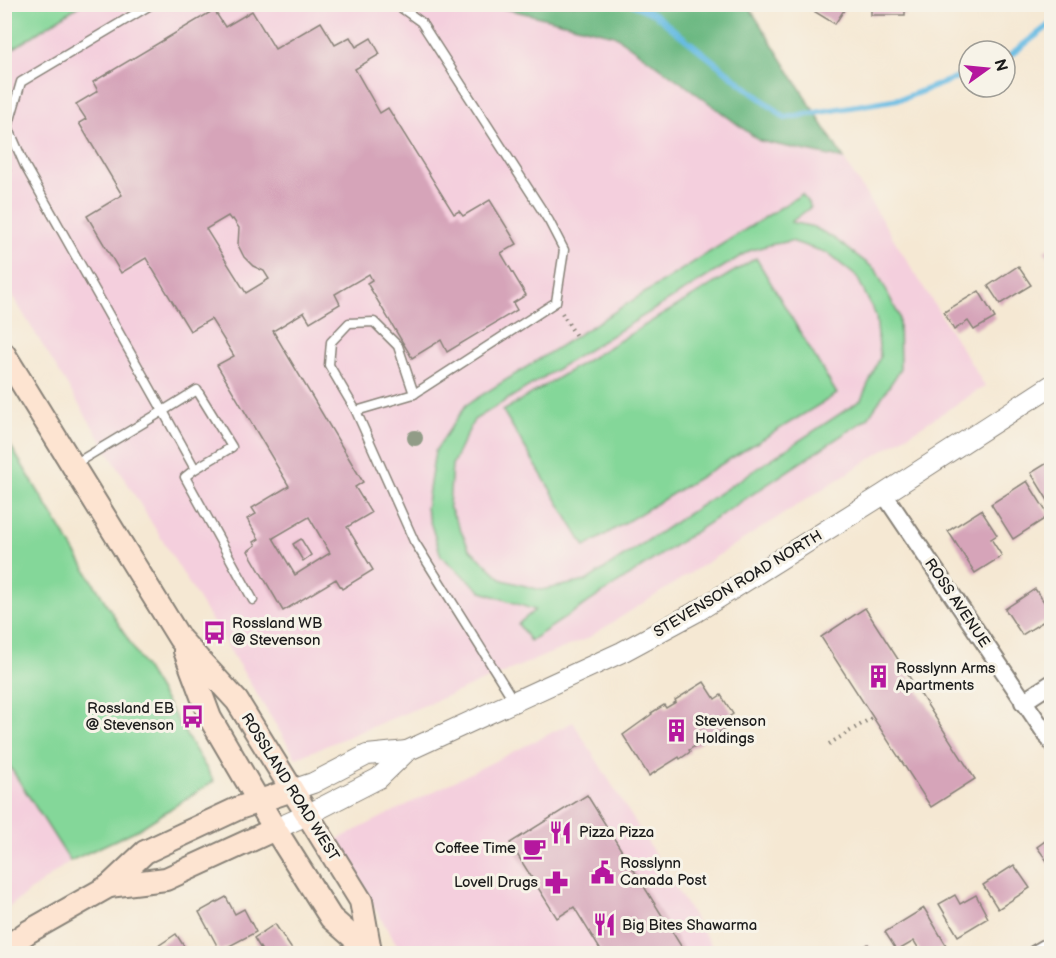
<svg xmlns="http://www.w3.org/2000/svg" width="1056" height="958" font-family="'Balsamiq Sans',sans-serif">
	<style>
		.built { fill: #f4cfdd }
		.green { fill: #84d799; stroke: #507a5a; stroke-width: 1.5; fill-rule: evenodd }
		.forest { fill: #6bb881; stroke: #446a4e; stroke-width: 1.5 }
		.lines { fill: none; stroke-linecap: round; stroke-linejoin: round }
		.stream { stroke: #66bbe3; stroke-width: 6 }
		.building { fill: #d6a4b9; fill-rule: evenodd }
		.service-casing { stroke: #888278; stroke-width: 11 }
		.minor-casing { stroke: #888278; stroke-width: 20 }
		.tertiary-casing { stroke: #888278; stroke-width: 22 }
		.secondary-casing { stroke: #888278; stroke-width: 26 }
		.path { stroke: #888278; stroke-width: 4; stroke-dasharray: 1.5 4.5; stroke-linecap: butt }
		.service { stroke: #fff; stroke-width: 8 }
		.minor { stroke: #fff; stroke-width: 16 }
		.tertiary { stroke: #fff; stroke-width: 20 }
		.secondary { stroke: #fde4d1; stroke-width: 22 }
		.tree { fill: #919c87 }
		.labels { text-anchor: middle; dominant-baseline: central; stroke-width: 6; stroke-linejoin: round; paint-order: stroke }
		.street-label { font-size: 15px; fill: #1c1c1c; stroke: #f7f3e8 }
		.poi-label { font-size: 15px; fill: #1c1c1c; stroke: #f7f3e8; text-anchor: start }
	</style>
	<rect width="100%" height="100%" fill="#f7f3e8"/>
	<filter id="ink" filterUnits="userSpaceOnUse"><feTurbulence type="fractalNoise" baseFrequency=".0167" numOctaves="2"/><feDisplacementMap in="SourceGraphic" scale="12" xChannelSelector="R" yChannelSelector="G"/><feConvolveMatrix kernelMatrix="1 2 1 2 8 2 1 2 1" color-interpolation-filters="sRGB"/></filter>
	<filter id="wash" filterUnits="userSpaceOnUse"><feTurbulence type="fractalNoise" baseFrequency=".008" numOctaves="4" result="noise"/><feDisplacementMap in="SourceGraphic" scale="24" xChannelSelector="R" yChannelSelector="G"/><feGaussianBlur stdDeviation="1.35" result="paint"/><feColorMatrix in="noise" values="0 0 0 0 0 0 0 0 0 0 0 0 0 0 0 0 0 1.4 0 .05"/><feComposite in="paint" operator="in"/></filter>
	<g filter="url(#wash)">
		<rect width="100%" height="100%" fill="#f5e8d3"/>
		<g class="built">
			<polygon points="5,5 490,5 614,35 693,91 759,141 844,159 985,386 588,638 296,758 5,284"/>
			<polygon points="573,722 715,951 710,954 402,953 334,841"/>
			<polygon points="4,759 70,861 5,910 4,910"/>
		</g>
		<g class="green">
			<polygon points="5,4 80,4 80,5 5,54"/>
			<path d="M802 194 811 207 791 222 814 227 835 239 876 270 899 316 900 370 868 418 530 641 518 624 535 610 482 592 441 556 426 509 435 451 466 405ZM791 241 827 253 857 277 876 316 880 357 861 400 586 581 541 590 503 580 469 548 449 506 452 465 474 420 749 251 769 245Z"/>
			<polygon points="756,258 837,394 585,547 503,411"/>
			<polygon points="4,435 214,781 139,829 70,861 5,759"/>
		</g>
		<polygon class="forest" points="490,5 748,5 844,159 760,141 693,91 614,35"/>
		<g class="lines">
			<g class="stream">
				<polyline points="632,4 654,14 785,118 904,98 969,73"/>
				<polyline points="1005,59 1052,23"/>
			</g>
		</g>
		<g id="blocks">
			<g class="building">
				<polygon points="815,4 848,4 835,24 812,10"/>
				<rect x="871" y="4" width="34" height="11"/>
				<path d="M214 10 225 27 252 11 275 49 321 22 335 45 350 37 356 47 371 38 380 54 355 69 380 113 388 108 454 214 459 211 463 216 490 200 517 244 501 253 526 295 513 303 517 310 447 352 441 340 412 358 367 283 372 280 369 274 335 294 340 304 310 322 304 312 273 331 363 482 355 487 371 513 347 527 373 570 342 589 336 579 283 611 248 551 256 545 254 542 259 539 247 519 256 514 252 508 289 486 217 365 234 356 211 319 190 331 146 258 121 273 87 216 122 195 79 123 86 119 76 104 98 91 93 82ZM228 216 231 220 233 219 239 228 238 245 244 257 253 266 264 271 269 279 246 293 206 229ZM309 517 330 553 295 575 273 538Z"/>
				<polygon points="1052,247 1052,262 1044,251"/>
				<polygon points="1018,266 1031,285 1000,304 988,286"/>
				<polygon points="979,291 995,318 974,330 968,321 954,330 944,312"/>
				<polygon points="1052,460 1052,507 1031,473"/>
				<polygon points="1027,481 1049,516 1013,539 991,504"/>
				<polygon points="981,510 997,535 991,539 1002,556 975,573 948,531"/>
				<polygon points="301,539 311,555 303,561 293,544"/>
				<polygon points="1035,589 1052,613 1052,616 1022,635 1005,609"/>
				<polygon points="865,608 975,779 931,807 821,637"/>
				<polygon points="704,682 715,699 721,695 733,714 726,719 731,725 714,736 713,734 689,750 690,752 680,759 679,757 649,776 623,735 652,714 651,713 664,705 666,708 676,702 675,700"/>
				<polygon points="587,795 686,954 603,954 574,907 557,918 510,843"/>
				<polygon points="1052,836 1052,868 1037,847"/>
				<polygon points="1014,865 1030,888 998,909 983,885"/>
				<polygon points="955,895 960,904 976,895 988,918 958,936 939,904"/>
				<polygon points="226,897 235,914 244,909 256,932 220,951 199,912"/>
				<polygon points="924,908 946,945 933,954 922,954 914,941 897,951 885,932"/>
				<polygon points="275,924 295,954 264,954 254,938"/>
				<polygon points="176,934 189,954 146,954"/>
				<polygon points="868,944 874,954 854,954"/>
			</g>
		</g>
	</g>
	<g filter="url(#ink)">
		<use href="#blocks" fill-opacity="0" stroke="#888278" stroke-width="1.5"/>
		<g class="lines">
			<defs>
				<g id="service">
					<polyline points="396,4 421,22 549,221 564,250 556,302 414,394"/>
					<polyline points="356,411 414,394 398,346 374,322 349,323 331,342 329,365 356,411 414,541 514,701"/>
					<polyline points="73,465 163,411 25,166 8,127 21,82 152,4"/>
					<polyline points="195,469 232,447 197,390 163,411 195,469 185,477 253,600"/>
				</g>
				<g id="minor">
					<polyline points="884,494 1052,743"/>
					<polyline points="1023,702 1052,683"/>
					<polyline points="1035,954 1052,944"/>
				</g>
				<g id="tertiary">
					<polyline points="292,790 313,783 367,755 407,751"/>
					<polyline points="275,829 307,815 379,778 407,751 622,652 696,612 884,494 1052,385"/>
				</g>
				<g id="secondary">
					<polyline points="4,354 180,639 237,701 361,901 370,951"/>
					<polyline points="185,651 210,718 275,829 331,918 372,954"/>
					<polyline points="109,886 166,879 275,829"/>
					<polyline points="4,949 28,932 109,886 145,852 239,808 292,790"/>
				</g>
			</defs>
			<use href="#service" class="service-casing"/>
			<use href="#minor" class="minor-casing"/>
			<use href="#tertiary" class="tertiary-casing"/>
			<use href="#secondary" class="secondary-casing"/>
			<g class="path">
				<polyline points="4,173 13,168"/>
				<polyline points="562,313 576,336"/>
				<polyline points="829,744 873,717"/>
			</g>
			<use href="#service" class="service"/>
			<use href="#minor" class="minor"/>
			<use href="#tertiary" class="tertiary"/>
			<use href="#secondary" class="secondary"/>
		</g>
		<circle class="tree" cx="415" cy="438" r="8"/>
	</g>
	<defs>
		<symbol id="bus-bare" viewBox="-9 -9 18 18"><path d="M-5-6H5V4H4V6H2V4H-2V6H-4V4H-5ZM-3.5-4V0h7V-4ZM-3.5 1.2v1.5H-2V1.2ZM2 1.2v1.5H3.5V1.2Z" fill="#b5179e" stroke="#f7f3e8" stroke-width="2.5" paint-order="stroke"/></symbol>
		<symbol id="building-bare" viewBox="-9 -9 18 18"><path d="M-4-6H4V6H1V3H-1V6H-4ZM-2.5-4.3h1.7v1.8h-1.7ZM.8-4.3h1.7v1.8H.8ZM-2.5-1h1.7V.8h-1.7ZM.8-1h1.7V.8H.8Z" fill="#b5179e" stroke="#f7f3e8" stroke-width="2.5" paint-order="stroke"/></symbol>
		<symbol id="restaurant-bare" viewBox="-9 -9 18 18"><path d="M-5-6h1v4h1v-4h1v4h1v-4h1v5L-1.5 .5V6h-2V.5L-5-1ZM5-6V6H3V1.5H1.5Q1.5-4 5-6Z" fill="#b5179e" stroke="#f7f3e8" stroke-width="2.5" paint-order="stroke"/></symbol>
		<symbol id="cafe-bare" viewBox="-9 -9 18 18"><path d="M-5.5-4.5H6V0H3Q3 3.5 0 3.5H-2.5Q-5.5 3.5-5.5 0ZM3-3.2v2h1.7v-2ZM-6 4.5H4V6H-6Z" fill="#b5179e" stroke="#f7f3e8" stroke-width="2.5" paint-order="stroke"/></symbol>
		<symbol id="civic-bare" viewBox="-9 -9 18 18"><path d="M-.6-6.5H3V-4.5H.6V-3L4-1V1h2V6H-6V1h2V-1L-.6-3ZM-1.2 2.5V6h2.4V2.5Z" fill="#b5179e" stroke="#f7f3e8" stroke-width="2.5" paint-order="stroke"/></symbol>
		<symbol id="pharmacy-bare" viewBox="-9 -9 18 18"><path d="M-2-6h4v4h4v4h-4v4h-4v-4h-4v-4h4Z" fill="#b5179e" stroke="#f7f3e8" stroke-width="2.5" paint-order="stroke"/></symbol>
	</defs>
	<g fill-rule="evenodd">
		<use href="#bus-bare" x="198" y="616" width="33" height="33"/>
		<use href="#building-bare" x="862" y="660" width="33" height="33"/>
		<use href="#bus-bare" x="176" y="700" width="33" height="33"/>
		<use href="#building-bare" x="660" y="714" width="33" height="33"/>
		<use href="#restaurant-bare" x="544" y="816" width="33" height="33"/>
		<use href="#cafe-bare" x="518" y="832" width="33" height="33"/>
		<use href="#civic-bare" x="586" y="856" width="33" height="33"/>
		<use href="#pharmacy-bare" x="540" y="866" width="33" height="33"/>
		<use href="#restaurant-bare" x="588" y="908" width="33" height="33"/>
	</g>
	<g class="labels">
		<g class="street-label">
			<text transform="translate(738 584) rotate(-31)">STEVENSON ROAD NORTH</text>
			<text transform="translate(957 603) rotate(56)">ROSS AVENUE</text>
			<text transform="translate(290 787) rotate(58)">ROSSLAND ROAD WEST</text>
		</g>
		<g class="poi-label">
			<text x="232" y="623">Rossland WB<tspan x="232" dy="17">@ Stevenson</tspan></text>
			<text x="896" y="668">Rosslynn Arms<tspan x="896" dy="17">Apartments</tspan></text>
			<text x="174" y="708" text-anchor="end">Rossland EB<tspan x="174" dy="17">@ Stevenson</tspan></text>
			<text x="695" y="721">Stevenson<tspan x="695" dy="17">Holdings</tspan></text>
			<text x="579" y="832">Pizza Pizza</text>
			<text x="516" y="848" text-anchor="end">Coffee Time</text>
			<text x="620" y="863">Rosslynn<tspan x="620" dy="17">Canada Post</tspan></text>
			<text x="538" y="882" text-anchor="end">Lovell Drugs</text>
			<text x="622" y="925">Big Bites Shawarma</text>
		</g>
	</g>
	<rect width="1056" height="958" fill="none" stroke="#f7f3e8" stroke-width="24"/>
	<g transform="translate(987 69) rotate(75)"><circle r="28" fill="#f7f3e8" stroke="#9f9d96" stroke-width="1.5"/>
	<path d="M0-4.5L10 22L0 15L-10 22Z" fill="#b5179e"/>
	<text y="-9" font-size="16" font-weight="bold" text-anchor="middle" fill="#1c1c1c">N</text>
	</g>
</svg>
